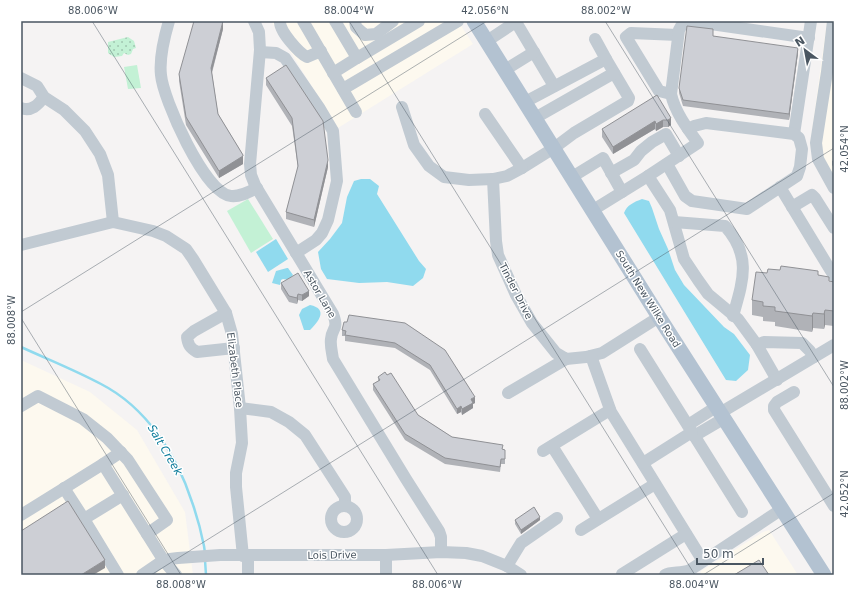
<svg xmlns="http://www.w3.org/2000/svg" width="855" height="596" font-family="'DejaVu Sans',sans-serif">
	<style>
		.commercial { fill: #fdf9ef }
		.grass { fill: url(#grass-dots) }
		.garden { fill: #c3f1d5 }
		.water { fill: #90daee }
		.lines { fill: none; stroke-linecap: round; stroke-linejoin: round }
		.stream { stroke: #90daee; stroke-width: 2.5 }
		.minor { stroke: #c1cad2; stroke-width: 12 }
		.major { stroke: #b3c2d1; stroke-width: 15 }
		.wall { fill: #b0b2b7 }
		.shaded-wall { fill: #909195 }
		.building { fill: #cdcfd5; stroke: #909195 }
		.ticks { fill: none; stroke: #4a5661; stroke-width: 1; stroke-opacity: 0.45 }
		.labels { text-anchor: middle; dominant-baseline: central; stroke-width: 3; stroke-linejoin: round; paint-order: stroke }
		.street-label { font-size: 10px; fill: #4a5661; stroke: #fff }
		.water-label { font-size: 11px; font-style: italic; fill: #0c7c9b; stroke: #fff }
		.neatline { fill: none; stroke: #4a5661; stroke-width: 1.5 }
		.ticks-label { font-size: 10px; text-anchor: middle; fill: #4a5661 }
	</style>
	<defs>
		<pattern id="grass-dots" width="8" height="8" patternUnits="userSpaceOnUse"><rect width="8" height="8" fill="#c3f1d5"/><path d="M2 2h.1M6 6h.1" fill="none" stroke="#a0c6b0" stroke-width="1.8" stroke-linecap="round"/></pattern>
	</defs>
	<rect width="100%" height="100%" fill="#f5f3f3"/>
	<g class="commercial">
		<polygon points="271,21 458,21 473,44 338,128"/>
		<polygon points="827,21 834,21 834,193 810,145"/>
		<polygon points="21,360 90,392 137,430 185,512 193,575 21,575"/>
		<polygon points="769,530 798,575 700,575 701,571 763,532"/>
	</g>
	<polygon class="grass" points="128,37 134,41 136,48 133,49 131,54 128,55 124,53 122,56 114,57 108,53 108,42"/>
	<g class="garden">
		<polygon points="137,65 141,88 128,89 124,67"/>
		<polygon points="248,199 273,239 251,253 227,211"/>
	</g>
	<g class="water">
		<polygon points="361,179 370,179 379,186 377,194 419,261 426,269 423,278 413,286 387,282 359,283 327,279 321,269 318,252 330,239 342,223 347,197 354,181"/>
		<path d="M642 199 649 201 652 208 659 229 668 249 675 270 684 285 724 327 734 334 750 355 748 370 736 381 726 380 624 213C627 205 634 202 642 199Z"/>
		<polygon points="276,239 288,259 268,272 256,252"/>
		<polygon points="287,268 288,268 293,275 289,280 283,279 281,280 280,285 272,283 276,271"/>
		<path d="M310 305C329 309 318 322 310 330H304L299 315 302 309Z"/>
	</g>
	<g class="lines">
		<g class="stream">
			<path d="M21 347C47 359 75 370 101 384 146 407 177 455 192 502 197 516 201 531 204 546L205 553"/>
			<polyline points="205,560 206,575"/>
		</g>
		<g class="minor">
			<path d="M169 21C164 38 159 58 161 75 163 99 205 194 231 196 240 197 249 192 257 188"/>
			<path d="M254 21 259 32 260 50 250 164 251 175 255 185 333 314C339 330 332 327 331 339 330 345 332 352 333 359L406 479 439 531 441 537V552"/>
			<path d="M280 21C279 31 299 53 307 57L321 51"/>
			<polyline points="303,21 356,112"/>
			<polyline points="355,21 356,27 365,35 376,34 393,21"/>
			<polyline points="690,21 809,38"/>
			<polyline points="833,21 827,72 816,143 818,159 834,188"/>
			<polyline points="516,22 554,86"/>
			<polyline points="487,41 517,21"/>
			<polyline points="260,52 276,53 285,58 320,109 333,131 337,181 328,220 322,233 316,240 296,253"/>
			<polyline points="357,58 419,21"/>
			<polyline points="505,70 534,52"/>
			<polyline points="333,73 357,58 335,21"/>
			<polyline points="21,78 37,86 44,97 64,110 85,131 100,154 108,175 113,222"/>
			<polyline points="343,89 458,21"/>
			<polyline points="671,94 659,91 626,37 631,33 678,35"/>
			<polyline points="525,102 606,59 595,39"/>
			<polyline points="402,107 414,145 429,166 444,177 469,180 493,179 507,176 522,168 554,148 574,133 628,101 629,98 606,59"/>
			<path d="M21 108C31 112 38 105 44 97"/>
			<polyline points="485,114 522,168"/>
			<polyline points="535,118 614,73"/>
			<polyline points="794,134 811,21"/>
			<polyline points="667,164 685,196 692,201 747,209 797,176 800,167 802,149 799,138 794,134 706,123 694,126 688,129"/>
			<polyline points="611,173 634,160 641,151 652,142 666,134 679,156"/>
			<polyline points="648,176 670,210 684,259 698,280 708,294 738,319 757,345"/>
			<polyline points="572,177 603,158 622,192"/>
			<polyline points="493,179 496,241 498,255 516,295 532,323 556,353 566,359 586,357 602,353 659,317"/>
			<polyline points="780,187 834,276"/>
			<polyline points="792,207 812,195 815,198 834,228"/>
			<path d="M593 210 648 176 698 143C687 128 675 112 671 94L679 30 684 21"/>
			<path d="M674 222 725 226C752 256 743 281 733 316"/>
			<polyline points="21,245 113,222 153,231 166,236 186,249 193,259 226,313 232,334 240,408 242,443 236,473 236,487 243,556"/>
			<path d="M226 313 194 331 187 337C188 345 190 348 197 352L234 348"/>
			<polyline points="640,349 742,512"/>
			<polyline points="591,356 611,412 703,561"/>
			<polyline points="777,380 757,345 764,342 802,343 810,351 814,357"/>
			<polyline points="794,392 777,402 774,406 774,410 834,506"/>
			<polyline points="508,393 566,359"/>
			<polyline points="21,406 38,396 83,419 107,438 128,460 167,520 147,534 164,561 176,575"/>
			<polyline points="240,408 271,412 289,422 305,435 345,497 345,506"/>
			<polyline points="720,413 834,345"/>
			<polyline points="688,425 716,407"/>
			<polyline points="694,436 723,419"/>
			<polyline points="552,446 598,519"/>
			<polyline points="543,451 610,410"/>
			<polyline points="121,452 103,464 147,534"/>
			<polyline points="643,463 692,432"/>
			<polyline points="64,488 84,519 118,575"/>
			<circle cx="344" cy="519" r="13"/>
			<polyline points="21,515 103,464"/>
			<polyline points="84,519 123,495"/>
			<polyline points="581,530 655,484"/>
			<polyline points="386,555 386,575"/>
			<polyline points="248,556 248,575"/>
			<polyline points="507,566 521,543 557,518"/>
			<polyline points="622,574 686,534"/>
			<polyline points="142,575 161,562 170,559 178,558 220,555 386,555 441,552 466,553 482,556 507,566 521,575"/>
			<path d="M665 575C672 571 680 574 690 570L782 509"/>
		</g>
		<polyline class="major" points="474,21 659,317 824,575"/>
	</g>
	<g class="wall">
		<polygon points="223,29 212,73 218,114 243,155 243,164 219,178 186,125 179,81 179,74"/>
		<polygon points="713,36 798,53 789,120 683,106 679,93 679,88"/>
		<polygon points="266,78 328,167 314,227 286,219 286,212 298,168 292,126 266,85"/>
		<polygon points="671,118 671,125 668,127 663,127 656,131 655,129 613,154 602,137 602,129"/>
		<polygon points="834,160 834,168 832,165 832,161"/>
		<polygon points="767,273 818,275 829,281 834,282 834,326 825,325 824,329 813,328 812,332 775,326 775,322 763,321 763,317 752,315 752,300"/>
		<polygon points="281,283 309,296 302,301 298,300 297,304 289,302 281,289"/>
		<polygon points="347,322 405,323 475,403 473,404 473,408 462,415 461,412 457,414 430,370 395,348 345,341 345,336 342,336 342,330"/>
		<polygon points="378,377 418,415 452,437 505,450 505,464 501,464 500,472 445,464 405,440 373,390 373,384 378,381"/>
		<polygon points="515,520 540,520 521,534 515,524"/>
	</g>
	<g class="shaded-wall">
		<polygon points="223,21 223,29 211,75 211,68"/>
		<polygon points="798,48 798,53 789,120 789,114"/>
		<polygon points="671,118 671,125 668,127 668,120"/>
		<polygon points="663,120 663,127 656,131 656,124"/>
		<polygon points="655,121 655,129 613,154 613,147"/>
		<polygon points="243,156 243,164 219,178 219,171"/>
		<polygon points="328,160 328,167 314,227 314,220"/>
		<polygon points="309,291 309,296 302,301 302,295"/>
		<polygon points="298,294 298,300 297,304 297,298"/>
		<polygon points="825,310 825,325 824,329 824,314"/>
		<polygon points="813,313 813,328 812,332 812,316"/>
		<polygon points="475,397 475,403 473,404 473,408 462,415 462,409 471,399"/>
		<polygon points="461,406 461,412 457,414 457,409"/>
		<polygon points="540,517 540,520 521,534 521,530"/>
		<polygon points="105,560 105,568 93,575 81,575"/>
	</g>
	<g class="building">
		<polygon points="194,21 223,21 211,68 218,114 243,155 243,156 219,171 186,117 179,74"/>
		<polygon points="687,26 713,29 713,36 798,48 789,114 683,100 679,88"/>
		<polygon points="286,65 323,121 328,160 314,220 286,212 298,166 292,118 266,78"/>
		<polygon points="657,95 671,118 668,120 663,120 656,124 655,121 613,147 602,129"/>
		<polygon points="781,266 818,271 818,275 829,277 829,281 834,282 834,311 825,310 824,314 813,313 812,316 775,311 775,307 763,306 763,302 752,300 756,272 767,273 768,269 780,270"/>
		<polygon points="298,273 309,291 302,295 298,294 297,298 289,296 281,283"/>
		<polygon points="349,315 405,323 445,350 475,397 471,399 473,403 462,409 461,406 457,409 430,365 395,343 345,335 346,331 342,330 344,322 347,322"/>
		<polygon points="385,372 387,375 391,373 418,415 452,437 503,445 502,449 505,450 505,459 501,459 500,467 445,458 405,434 373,384 380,380 378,377"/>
		<polygon points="68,501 105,560 81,575 21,575 21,531"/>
		<polygon points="534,507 540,517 521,530 515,520"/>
		<polygon points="759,560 769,575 734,575"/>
	</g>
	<path class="ticks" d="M92 21 438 575M349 21 695 575M605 21 834 387M21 312 487 21M21 318 181 575M151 575 834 148M703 575 834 493"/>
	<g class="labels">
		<g class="street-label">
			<text transform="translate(516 291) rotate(63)">Tinder Drive</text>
			<text transform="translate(320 294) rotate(60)">Astor Lane</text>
			<text transform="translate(648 299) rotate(58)">South New Wilke Road</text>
			<text transform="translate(235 370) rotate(83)">Elizabeth Place</text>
			<text transform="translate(332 555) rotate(-1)">Lois Drive</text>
		</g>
		<g class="water-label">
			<text transform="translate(165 450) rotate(59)">Salt Creek</text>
		</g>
	</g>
	<rect width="855" height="596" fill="none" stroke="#ffffff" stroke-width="44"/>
	<g transform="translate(805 50) rotate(328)" stroke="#ffffff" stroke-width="3" paint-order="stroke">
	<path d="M0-3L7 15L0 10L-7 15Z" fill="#4a5661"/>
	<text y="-6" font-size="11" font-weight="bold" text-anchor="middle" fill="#4a5661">N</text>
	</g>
	<path d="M697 558v6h66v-6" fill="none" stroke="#4a5661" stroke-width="2"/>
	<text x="703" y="558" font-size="12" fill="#4a5661" stroke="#ffffff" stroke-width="3" paint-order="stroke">50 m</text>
	<rect x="22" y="22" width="811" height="552" class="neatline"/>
	<g class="ticks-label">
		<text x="93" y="14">88.006°W</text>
		<text x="349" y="14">88.004°W</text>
		<text x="485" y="14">42.056°N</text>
		<text x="606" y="14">88.002°W</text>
		<text transform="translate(844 149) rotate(-90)" y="4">42.054°N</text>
		<text transform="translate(11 320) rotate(-90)" y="4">88.008°W</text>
		<text transform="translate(844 385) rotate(-90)" y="4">88.002°W</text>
		<text transform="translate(844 494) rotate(-90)" y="4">42.052°N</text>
		<text x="181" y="588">88.008°W</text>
		<text x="437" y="588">88.006°W</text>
		<text x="694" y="588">88.004°W</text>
	</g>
</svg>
